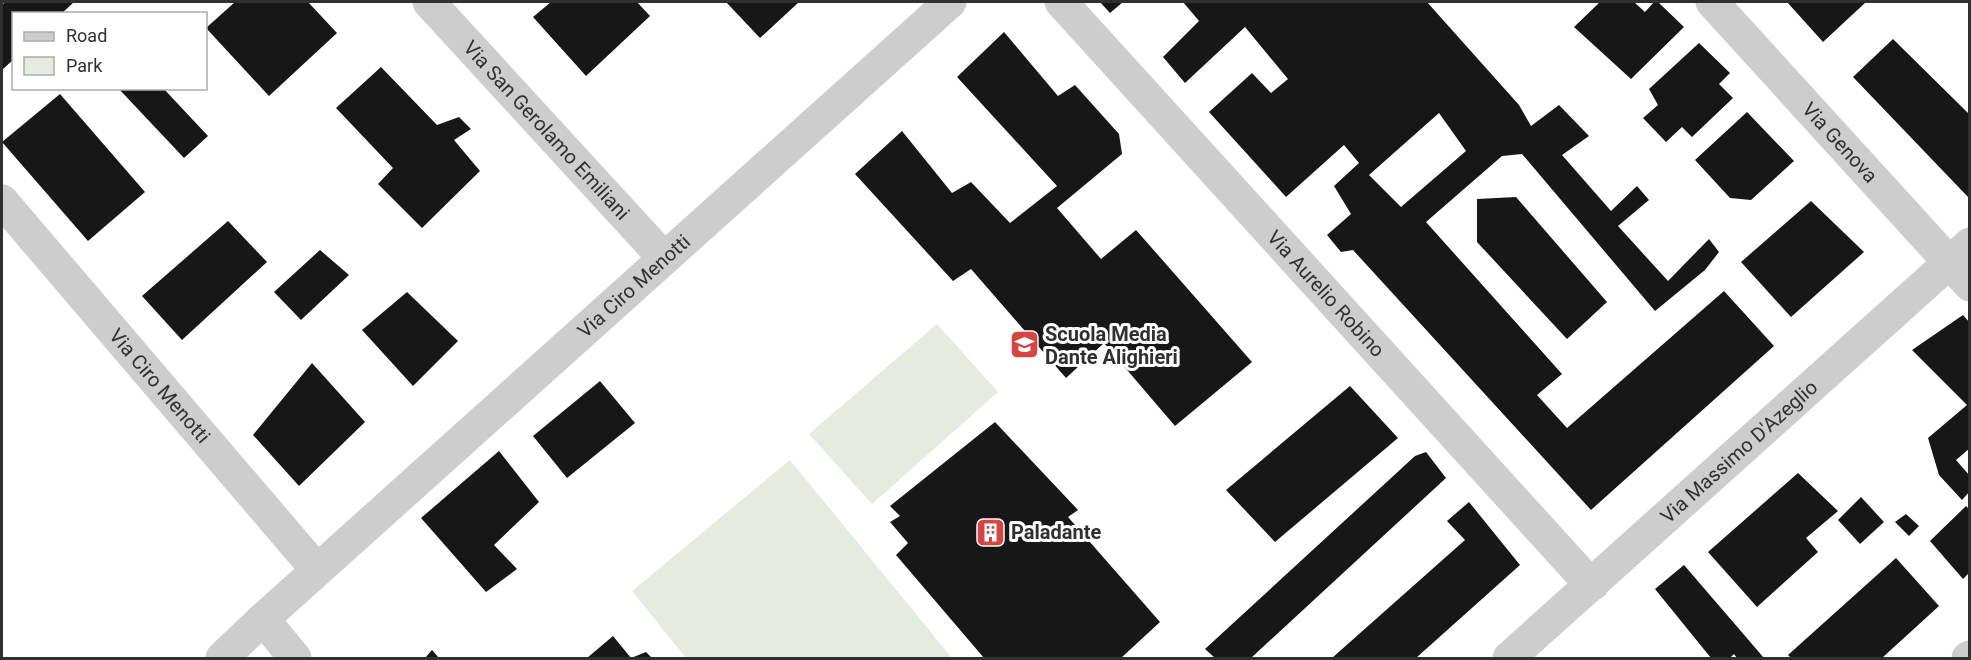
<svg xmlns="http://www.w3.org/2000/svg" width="1971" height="660" font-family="Roboto,sans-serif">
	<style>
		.green { fill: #e5ecdf }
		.building { fill: #171717; fill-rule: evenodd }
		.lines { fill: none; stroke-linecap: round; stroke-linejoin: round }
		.street { stroke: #cdcdcd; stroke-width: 33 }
		.labels { text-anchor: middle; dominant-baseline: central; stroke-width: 6; stroke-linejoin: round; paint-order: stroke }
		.street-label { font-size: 20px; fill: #303030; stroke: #fff }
		.poi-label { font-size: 20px; font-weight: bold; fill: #303030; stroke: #fff; text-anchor: start }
	</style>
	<rect width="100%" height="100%" fill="#fff"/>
	<g class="green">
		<polygon points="937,324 998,392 872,504 809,434"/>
		<polygon points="790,460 952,658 686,658 632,591"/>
	</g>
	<g class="building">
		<polygon points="5,2 74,2 61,14 14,14 14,59 2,70 2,5"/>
		<polygon points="235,2 308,2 337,33 269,96 206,28"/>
		<polygon points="551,2 637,2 650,16 586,76 533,17"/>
		<polygon points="726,2 799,2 760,38"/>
		<polygon points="1100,2 1123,2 1110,13"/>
		<path d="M1183 2H1427L1519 105 1531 126 1559 105 1589 136 1562 155 1611 211 1637 186 1649 200 1618 226 1668 281 1709 239 1719 252 1705 270 1655 311 1522 154 1502 156 1426 222 1562 374 1537 395 1567 428 1724 291 1774 346 1591 510 1353 250 1341 252 1327 235 1351 214 1334 186 1359 163 1344 145 1286 197 1209 112 1252 73 1271 93 1288 79 1245 27 1185 83 1163 57 1199 21ZM1439 113 1466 151 1401 207 1369 175Z"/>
		<polygon points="1600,2 1634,2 1645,12 1654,2 1658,2 1684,27 1631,79 1574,27"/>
		<polygon points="1787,2 1866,2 1823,42"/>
		<polygon points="1004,32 1058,96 1075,85 1119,134 1122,154 1057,208 1101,259 1136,230 1252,362 1175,426 1104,343 1066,378 971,269 953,281 855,174 902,131 952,193 971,182 1010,223 1057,186 957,77"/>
		<polygon points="1893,39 1970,115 1970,196 1968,197 1853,77"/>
		<polygon points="1699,43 1730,73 1719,84 1733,98 1692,137 1682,127 1666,142 1643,118 1658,105 1649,89"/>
		<polygon points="381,67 437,125 459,117 471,129 454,140 480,171 422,228 378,184 393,168 336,108"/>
		<polygon points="118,88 163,88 208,136 184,158"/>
		<polygon points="60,94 145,192 88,241 2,142"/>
		<polygon points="1747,112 1794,161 1751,200 1730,198 1695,160"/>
		<polygon points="1516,197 1607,302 1567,339 1477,242 1477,199"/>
		<polygon points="1811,201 1864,252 1791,317 1741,262"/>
		<polygon points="228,221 267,262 182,340 142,296"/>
		<polygon points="320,250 349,275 301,320 274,292"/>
		<polygon points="407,292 458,341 413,386 362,330"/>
		<polygon points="1963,315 1970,323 1970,448 1956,460 1970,476 1970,491 1962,500 1939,475 1928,438 1967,405 1912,350"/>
		<polygon points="312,363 365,422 299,486 253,435"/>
		<polygon points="600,381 635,423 567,478 533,436"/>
		<polygon points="1350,386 1398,438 1275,542 1226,490"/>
		<polygon points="995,422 1078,510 1068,517 1160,622 1121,658 984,658 896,555 908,543 890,522 900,516 890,506"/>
		<polygon points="499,451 539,502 494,545 517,569 486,592 421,518"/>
		<polygon points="1426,452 1446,478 1251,658 1215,658 1205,649 1415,456"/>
		<polygon points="1798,473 1838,511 1806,538 1818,552 1757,607 1708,552"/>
		<polygon points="1861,497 1884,522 1860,544 1838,520"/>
		<polygon points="1469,502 1520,565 1416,658 1332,658 1465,540 1447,521"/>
		<polygon points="1966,506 1970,510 1970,572 1963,579 1930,541"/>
		<polygon points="1906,514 1919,526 1909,536 1895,522"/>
		<polygon points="1896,558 1939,606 1882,658 1791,658 1788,655"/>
		<polygon points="1684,565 1764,658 1737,658 1734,654 1730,658 1711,658 1655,589"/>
		<polygon points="613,636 631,658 646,652 652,658 587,658"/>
		<polygon points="432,650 439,658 425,658"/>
	</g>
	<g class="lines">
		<g class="street">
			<path id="s1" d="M429 2 664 258"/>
			<path id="s2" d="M1061 2 1582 575 1593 584"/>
			<path id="s3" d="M1712 2 1970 285"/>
			<path id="s4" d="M2 201 317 570"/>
			<polyline points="263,619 295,658"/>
			<path id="s5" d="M222 658 263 619 950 2"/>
			<path id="s6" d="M1509 658 1970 244"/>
			<polyline points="1968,658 1970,657"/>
		</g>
	</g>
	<defs>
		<symbol id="school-square" viewBox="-11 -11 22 22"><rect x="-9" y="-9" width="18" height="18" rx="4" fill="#d64443" stroke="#fff"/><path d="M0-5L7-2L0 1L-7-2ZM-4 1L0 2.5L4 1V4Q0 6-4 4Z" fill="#fff"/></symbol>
		<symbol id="building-square" viewBox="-11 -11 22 22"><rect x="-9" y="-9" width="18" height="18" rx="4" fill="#d64443" stroke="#fff"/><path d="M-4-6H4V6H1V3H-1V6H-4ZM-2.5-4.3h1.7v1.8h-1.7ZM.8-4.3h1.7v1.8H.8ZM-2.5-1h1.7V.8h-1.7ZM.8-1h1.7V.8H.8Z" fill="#fff"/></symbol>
	</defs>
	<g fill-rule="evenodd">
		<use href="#school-square" x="1008" y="328" width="33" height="33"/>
		<use href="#building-square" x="974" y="516" width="33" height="33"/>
	</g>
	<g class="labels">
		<g class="street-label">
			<text stroke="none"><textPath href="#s1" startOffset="174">Via San Gerolamo Emiliani</textPath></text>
			<text stroke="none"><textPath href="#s3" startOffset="190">Via Genova</textPath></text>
			<text stroke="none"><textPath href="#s5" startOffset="555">Via Ciro Menotti</textPath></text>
			<text stroke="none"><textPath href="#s2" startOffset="394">Via Aurelio Robino</textPath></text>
			<text stroke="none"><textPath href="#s4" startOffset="243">Via Ciro Menotti</textPath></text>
			<text stroke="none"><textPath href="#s6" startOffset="309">Via Massimo D'Azeglio</textPath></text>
		</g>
		<g class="poi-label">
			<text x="1045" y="334">Scuola Media<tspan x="1045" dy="23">Dante Alighieri</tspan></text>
			<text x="1011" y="532">Paladante</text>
		</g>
	</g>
	<rect width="1971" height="660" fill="none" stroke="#303030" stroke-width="6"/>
	<rect x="12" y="12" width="195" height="78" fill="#ffffff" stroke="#acacac" stroke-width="1.5"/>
	<rect x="24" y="32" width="30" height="9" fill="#cdcdcd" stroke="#acacac" stroke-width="1.5"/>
	<text x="66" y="42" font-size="18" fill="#303030">Road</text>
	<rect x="24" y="57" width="30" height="18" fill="#e5ecdf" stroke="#acacac" stroke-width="1.5"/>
	<text x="66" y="72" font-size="18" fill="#303030">Park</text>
</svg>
